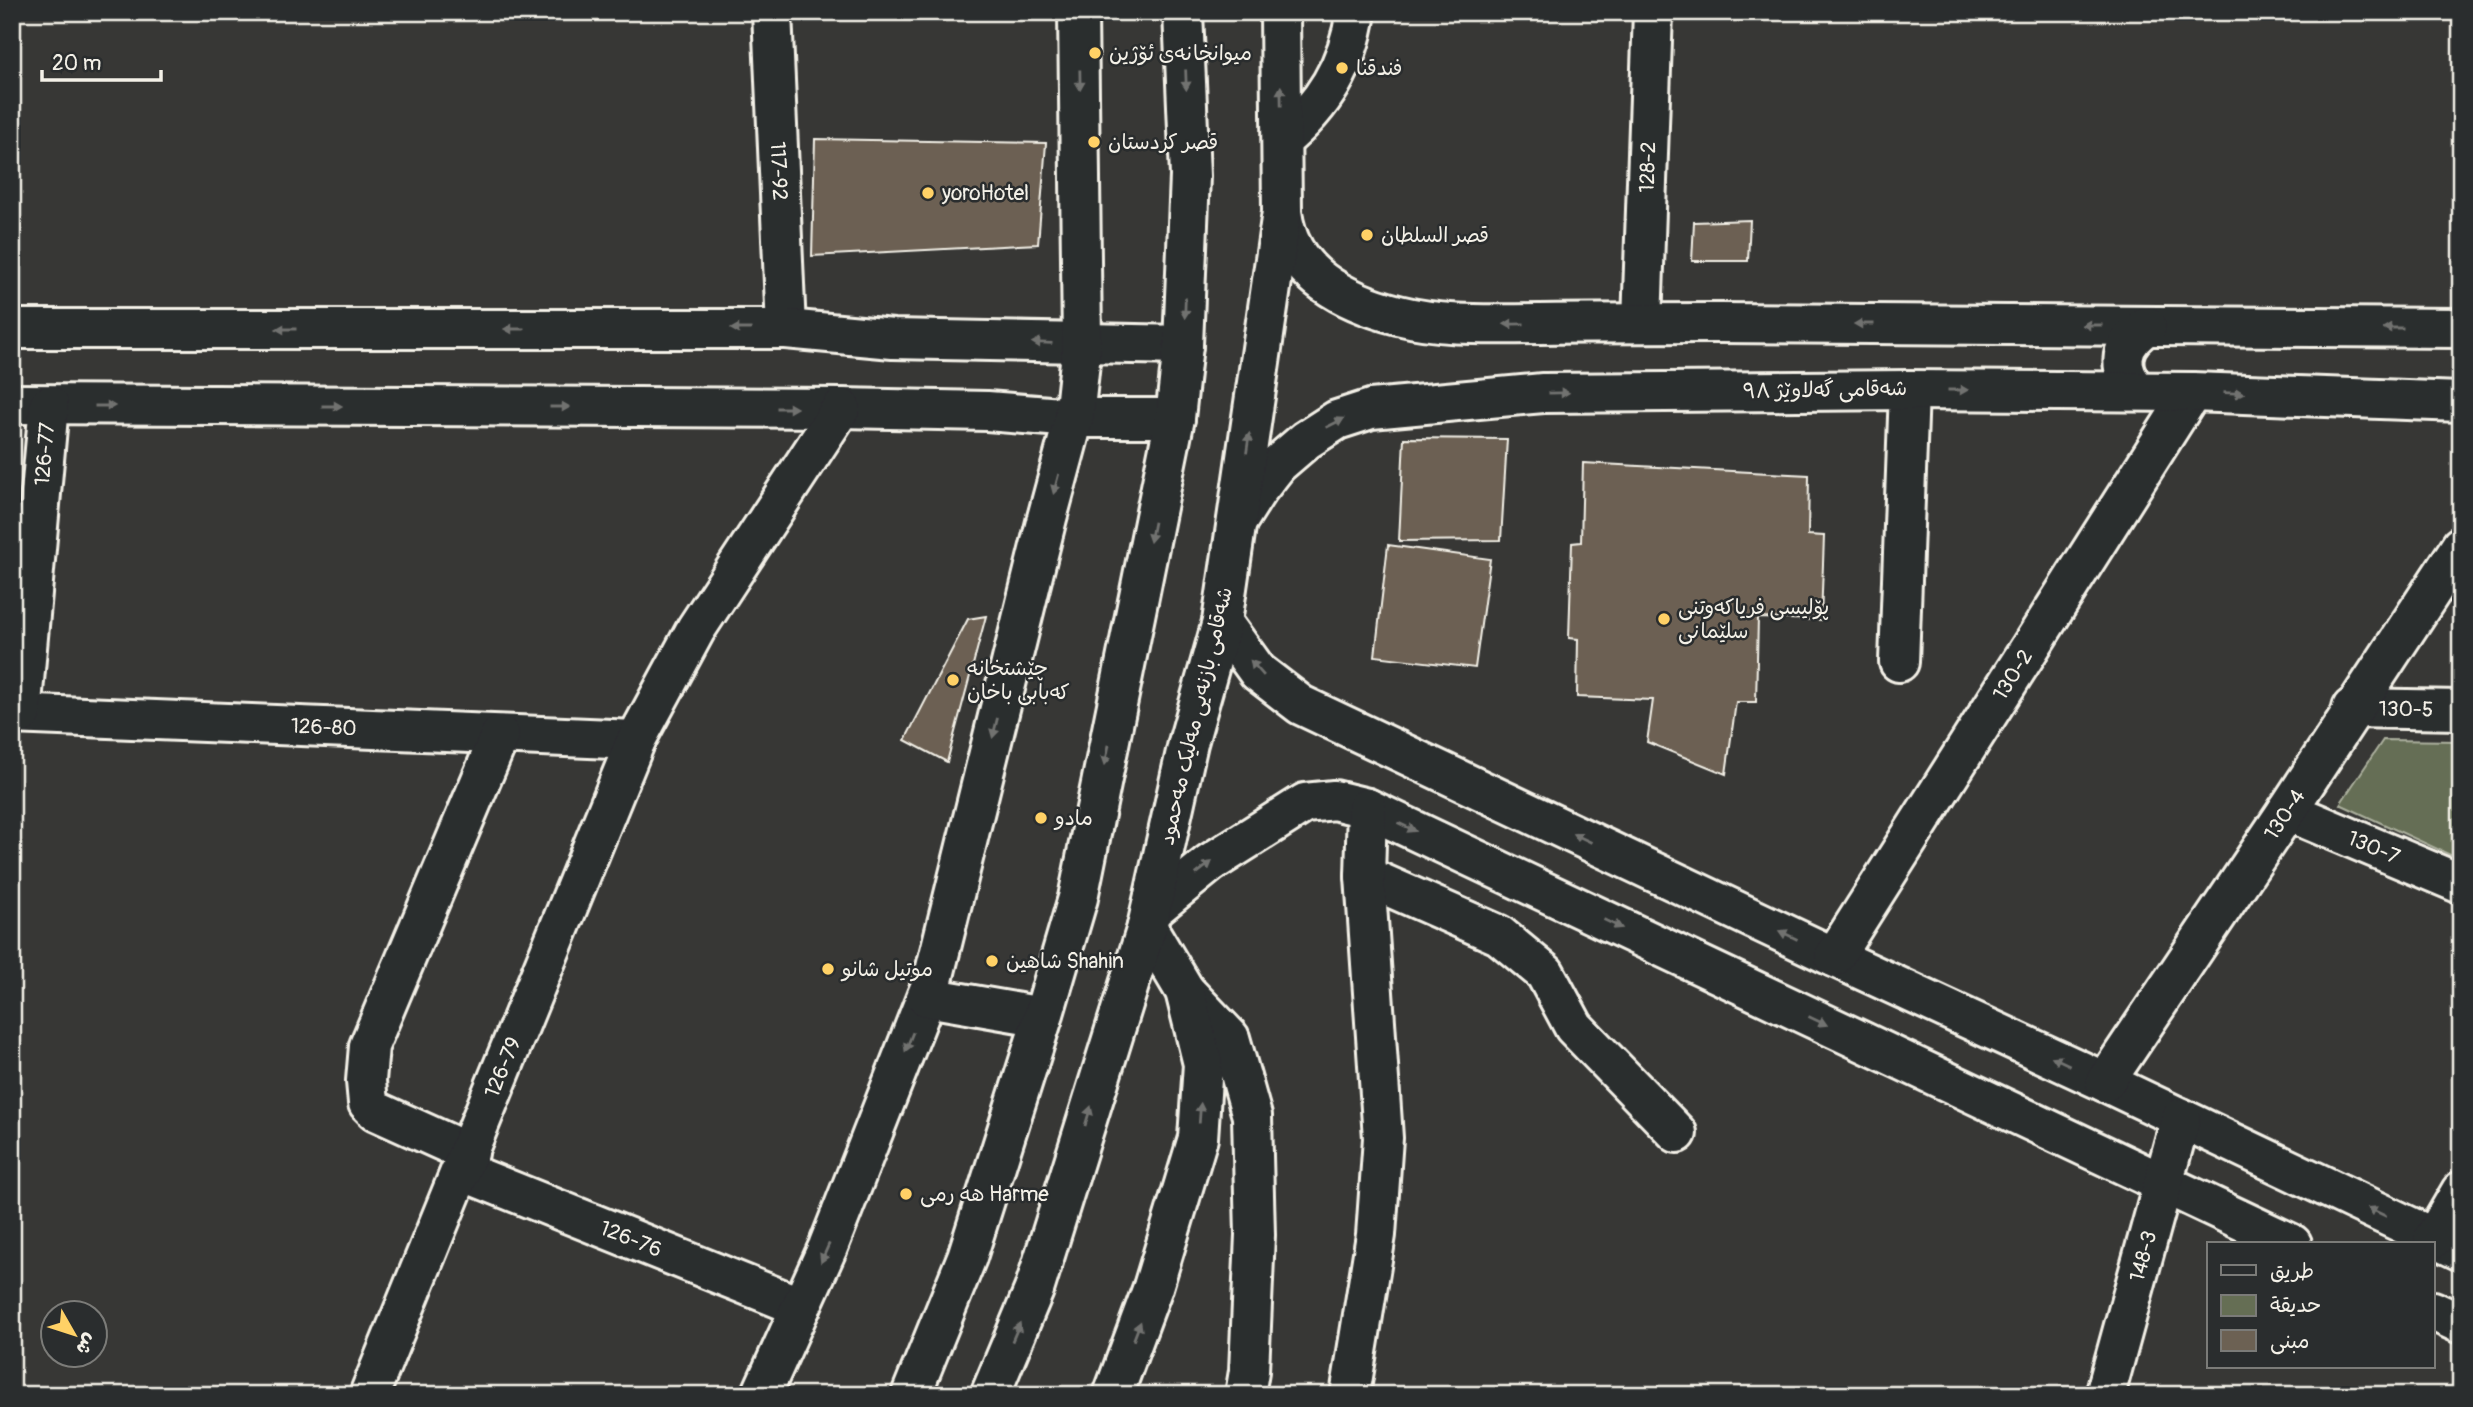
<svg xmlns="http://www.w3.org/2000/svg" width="2473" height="1407" font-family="Pangolin,'Playpen Sans Arabic',sans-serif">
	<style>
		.green { fill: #656e54; stroke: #acb09e; stroke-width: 2 }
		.building { fill: #6c6153; stroke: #f4f1e8; stroke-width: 2 }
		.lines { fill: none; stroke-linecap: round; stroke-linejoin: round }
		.minor-casing { stroke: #f4f1e8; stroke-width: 44 }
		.major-casing { stroke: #f4f1e8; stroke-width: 44 }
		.highway-casing { stroke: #f4f1e8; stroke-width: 44 }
		.minor { stroke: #2a2d2e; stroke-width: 38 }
		.major { stroke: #2a2d2e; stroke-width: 38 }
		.highway { stroke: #2a2d2e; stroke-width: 38 }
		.oneway { fill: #71726f }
		.poi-dot { fill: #ffd166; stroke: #2a2d2e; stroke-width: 2.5 }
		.labels { text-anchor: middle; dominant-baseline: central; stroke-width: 5; stroke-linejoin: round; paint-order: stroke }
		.poi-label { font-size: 21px; fill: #f4f1e8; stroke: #2a2d2e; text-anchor: start }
		.street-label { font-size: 21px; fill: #f4f1e8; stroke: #2a2d2e }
	</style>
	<rect width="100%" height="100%" fill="#373735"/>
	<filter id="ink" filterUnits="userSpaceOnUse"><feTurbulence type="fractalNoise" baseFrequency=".0143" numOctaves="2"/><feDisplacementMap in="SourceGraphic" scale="14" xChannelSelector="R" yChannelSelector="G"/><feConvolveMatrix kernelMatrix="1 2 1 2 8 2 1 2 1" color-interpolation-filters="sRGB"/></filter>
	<g filter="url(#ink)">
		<polygon class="green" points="2383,740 2461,741 2461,860 2340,804"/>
		<g class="building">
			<polygon points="815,139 1046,143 1038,244 812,256"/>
			<polygon points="1750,220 1748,261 1692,261 1694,222"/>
			<polygon points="1404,438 1507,439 1501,540 1399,541"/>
			<polygon points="1583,463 1809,475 1808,535 1824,536 1821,620 1758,618 1756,702 1736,702 1726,774 1647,742 1653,700 1577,697 1578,639 1569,638 1572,543 1581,542"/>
			<polygon points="1388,545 1490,559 1475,668 1375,656"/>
			<polygon points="986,616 947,762 905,740 968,619"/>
		</g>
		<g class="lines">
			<defs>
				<g id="minor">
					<path id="s1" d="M772 12 786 329"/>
					<path id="s2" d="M1642 323 1653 12"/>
					<polyline points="12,329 786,329 893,339 1183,345"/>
					<polyline points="12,404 841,408 987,411 1074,418 1175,418"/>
					<polyline points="1222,622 1258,672 1301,705 1834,957 2105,1082 2461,1251"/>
					<polyline points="1899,662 1909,390"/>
					<path id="s3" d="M2352 708 2461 710"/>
					<path id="s4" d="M12 714 636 740"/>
					<path id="s5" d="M21 714 49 405"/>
					<path id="s6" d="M2287 811 2461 884"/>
					<polyline points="1365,876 1499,935 1545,973 1574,1027 1677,1133"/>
					<polyline points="1151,911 1210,863 1305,803 1334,800 1367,808 2292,1244"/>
					<path id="s7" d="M1834 957 2192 392"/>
					<polyline points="1185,991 1230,1038 1252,1116 1255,1235 1249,1371 1245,1395"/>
					<path id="s8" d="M2105 1082 2287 811 2461 546"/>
					<polyline points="469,1153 376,1111 368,1103 366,1081 369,1046 500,735"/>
					<path id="s9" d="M462 1171 801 1307"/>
					<polyline points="2433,1239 2461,1191"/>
					<polyline points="2433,1311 2461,1324"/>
					<path id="s10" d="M369 1395 636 740 696 629 841 408"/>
					<polyline points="1350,1395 1376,1235 1383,1138 1365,876 1367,808"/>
					<path id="s11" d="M2105 1395 2181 1118"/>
				</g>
				<g id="major">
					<path d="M1282 140C1323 106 1348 66 1356 12"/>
					<path d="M1282 212C1289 274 1344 301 1398 315 1445 327 1492 324 1540 324 1600 323 1659 323 1719 323 1966 325 2214 326 2461 328"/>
					<path d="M2138 391C2115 368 2120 343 2147 326"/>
					<polyline points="1237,522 1256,492 1278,464 1306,440 1337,420 1371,409 1543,393 1909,390 2192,392 2461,402"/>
					<polyline points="761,1395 828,1247 933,980 1047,518 1074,418 1082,343 1078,12"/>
					<polyline points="1113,1395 1153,1287 1198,1138 1203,1064 1185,991 1147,927"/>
				</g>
				<g id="highway">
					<polyline points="927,997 1043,1017"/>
					<polyline points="911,1395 967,1257 1043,1017 1078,898 1175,418 1183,345 1190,176 1183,12"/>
					<polyline points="990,1395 1034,1290 1147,927 1188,743 1222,622 1282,212 1280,12"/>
				</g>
			</defs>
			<use href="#minor" class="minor-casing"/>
			<use href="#major" class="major-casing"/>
			<use href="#highway" class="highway-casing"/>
			<use href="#minor" class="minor"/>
			<use href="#major" class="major"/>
			<use href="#highway" class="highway"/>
		</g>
		<defs><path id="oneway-solid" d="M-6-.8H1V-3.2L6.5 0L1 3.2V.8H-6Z" transform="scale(1.75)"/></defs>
		<g class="oneway">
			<use href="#oneway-solid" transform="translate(1080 80) rotate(89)"/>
			<use href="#oneway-solid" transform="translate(1186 80) rotate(88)"/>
			<use href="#oneway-solid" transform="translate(1281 96) rotate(-91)"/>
			<use href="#oneway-solid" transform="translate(1185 308) rotate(92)"/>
			<use href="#oneway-solid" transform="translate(1514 324) rotate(179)"/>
			<use href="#oneway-solid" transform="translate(1864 324) rotate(-180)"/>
			<use href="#oneway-solid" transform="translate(2092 325) rotate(-180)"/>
			<use href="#oneway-solid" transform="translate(2393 328) rotate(-180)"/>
			<use href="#oneway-solid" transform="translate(286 329) rotate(180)"/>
			<use href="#oneway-solid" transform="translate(514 329) rotate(180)"/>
			<use href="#oneway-solid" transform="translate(741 329) rotate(180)"/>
			<use href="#oneway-solid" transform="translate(1042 343) rotate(-178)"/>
			<use href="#oneway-solid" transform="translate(1958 390)"/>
			<use href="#oneway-solid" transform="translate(1559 393) rotate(-1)"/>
			<use href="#oneway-solid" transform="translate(2234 393) rotate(2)"/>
			<use href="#oneway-solid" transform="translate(105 406)"/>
			<use href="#oneway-solid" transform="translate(332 406)"/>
			<use href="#oneway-solid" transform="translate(560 407)"/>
			<use href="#oneway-solid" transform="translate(787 408)"/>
			<use href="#oneway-solid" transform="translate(1335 423) rotate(-27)"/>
			<use href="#oneway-solid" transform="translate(1248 443) rotate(-82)"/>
			<use href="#oneway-solid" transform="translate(1056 484) rotate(105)"/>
			<use href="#oneway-solid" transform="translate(1152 532) rotate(101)"/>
			<use href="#oneway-solid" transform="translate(1257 668) rotate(-131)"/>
			<use href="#oneway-solid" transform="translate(995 728) rotate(104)"/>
			<use href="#oneway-solid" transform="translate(1107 755) rotate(101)"/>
			<use href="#oneway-solid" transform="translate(1407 827) rotate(25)"/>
			<use href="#oneway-solid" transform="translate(1582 838) rotate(-155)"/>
			<use href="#oneway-solid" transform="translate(1204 868) rotate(-38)"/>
			<use href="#oneway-solid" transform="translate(1613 924) rotate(25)"/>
			<use href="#oneway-solid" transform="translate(1788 935) rotate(-155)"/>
			<use href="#oneway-solid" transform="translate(1818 1021) rotate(25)"/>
			<use href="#oneway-solid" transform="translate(909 1042) rotate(112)"/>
			<use href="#oneway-solid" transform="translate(2061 1061) rotate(-155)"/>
			<use href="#oneway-solid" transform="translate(1200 1113) rotate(-86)"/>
			<use href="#oneway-solid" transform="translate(1088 1116) rotate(-73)"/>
			<use href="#oneway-solid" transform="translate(2377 1212) rotate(-154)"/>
			<use href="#oneway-solid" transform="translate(825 1253) rotate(114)"/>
			<use href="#oneway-solid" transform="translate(1137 1331) rotate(-69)"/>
			<use href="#oneway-solid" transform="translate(1016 1332) rotate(-67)"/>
		</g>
	</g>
	<g class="poi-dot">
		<circle cx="1095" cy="53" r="7"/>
		<circle cx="1342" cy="68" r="7"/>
		<circle cx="1094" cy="142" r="7"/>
		<circle cx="928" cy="193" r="7"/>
		<circle cx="1367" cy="235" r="7"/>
		<circle cx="1664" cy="619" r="7"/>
		<circle cx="953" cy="680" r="7"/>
		<circle cx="1041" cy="818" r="7"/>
		<circle cx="992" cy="961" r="7"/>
		<circle cx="828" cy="969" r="7"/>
		<circle cx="906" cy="1194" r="7"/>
	</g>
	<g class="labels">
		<g class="poi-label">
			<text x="1109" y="53">میوانخانەی ئۆژین</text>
			<text x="1356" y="68">فندقنا</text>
			<text x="1108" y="142">قصر كردستان</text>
			<text x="942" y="193">yoroHotel</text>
			<text x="1381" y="235">قصر السلطان</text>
			<text x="1678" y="607">پۆلیسی فریاکەوتنی<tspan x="1678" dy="24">سلێمانی</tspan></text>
			<text x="967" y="668">چێشتخانە<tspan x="967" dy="24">کەبابی باخان</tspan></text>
			<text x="1055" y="818">مادو</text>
			<text x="1006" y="961">شاهین Shahin</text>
			<text x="842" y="969">موتيل شانو</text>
			<text x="920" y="1194">هه رمی Harme</text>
		</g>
		<g class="street-label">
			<text stroke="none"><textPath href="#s2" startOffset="156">128-2</textPath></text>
			<text stroke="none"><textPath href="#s1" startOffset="159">117-92</textPath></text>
			<text transform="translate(1825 390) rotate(-1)">شەقامی گەلاوێژ ٩٨</text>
			<text stroke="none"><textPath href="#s5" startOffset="261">126-77</textPath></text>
			<text stroke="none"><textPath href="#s7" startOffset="334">130-2</textPath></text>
			<text stroke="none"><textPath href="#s3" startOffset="54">130-5</textPath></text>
			<text transform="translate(1196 716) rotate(-77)">شەقامی بازنەیی مەلیک مەحمود</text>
			<text stroke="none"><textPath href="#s4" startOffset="312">126-80</textPath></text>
			<text stroke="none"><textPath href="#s8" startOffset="322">130-4</textPath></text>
			<text stroke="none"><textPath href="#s6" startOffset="94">130-7</textPath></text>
			<text stroke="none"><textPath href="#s10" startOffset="354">126-79</textPath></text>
			<text stroke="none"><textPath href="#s9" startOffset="182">126-76</textPath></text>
			<text stroke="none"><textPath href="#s11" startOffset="144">148-3</textPath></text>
		</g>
	</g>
	<rect width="2473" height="1407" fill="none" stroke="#2a2d2e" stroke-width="42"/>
	<rect x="21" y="21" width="2431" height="1365" fill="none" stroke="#f4f1e8" stroke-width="2.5" filter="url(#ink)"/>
	<rect x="2207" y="1242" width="228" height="126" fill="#2a2d2e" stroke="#7b7b78" stroke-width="2"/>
	<rect x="2221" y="1265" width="35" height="10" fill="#2a2d2e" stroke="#7b7b78" stroke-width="2"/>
	<text x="2270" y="1278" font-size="21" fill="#f4f1e8">طريق</text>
	<rect x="2221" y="1295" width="35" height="21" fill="#656e54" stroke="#7b7b78" stroke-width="2"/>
	<text x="2270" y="1312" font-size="21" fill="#f4f1e8">حديقة</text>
	<rect x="2221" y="1330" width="35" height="21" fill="#6c6153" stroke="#7b7b78" stroke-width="2"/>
	<text x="2270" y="1348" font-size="21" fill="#f4f1e8">مبنى</text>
	<g transform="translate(74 1334) rotate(129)"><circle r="33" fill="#2a2d2e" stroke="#7b7b78" stroke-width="2"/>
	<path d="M0-5L12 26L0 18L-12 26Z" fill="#ffd166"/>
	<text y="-10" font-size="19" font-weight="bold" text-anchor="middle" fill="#f4f1e8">ش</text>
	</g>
	<path d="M42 70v10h119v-10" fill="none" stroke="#f4f1e8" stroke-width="3.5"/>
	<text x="52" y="70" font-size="21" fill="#f4f1e8" stroke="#2a2d2e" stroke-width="5" paint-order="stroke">20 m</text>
</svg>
